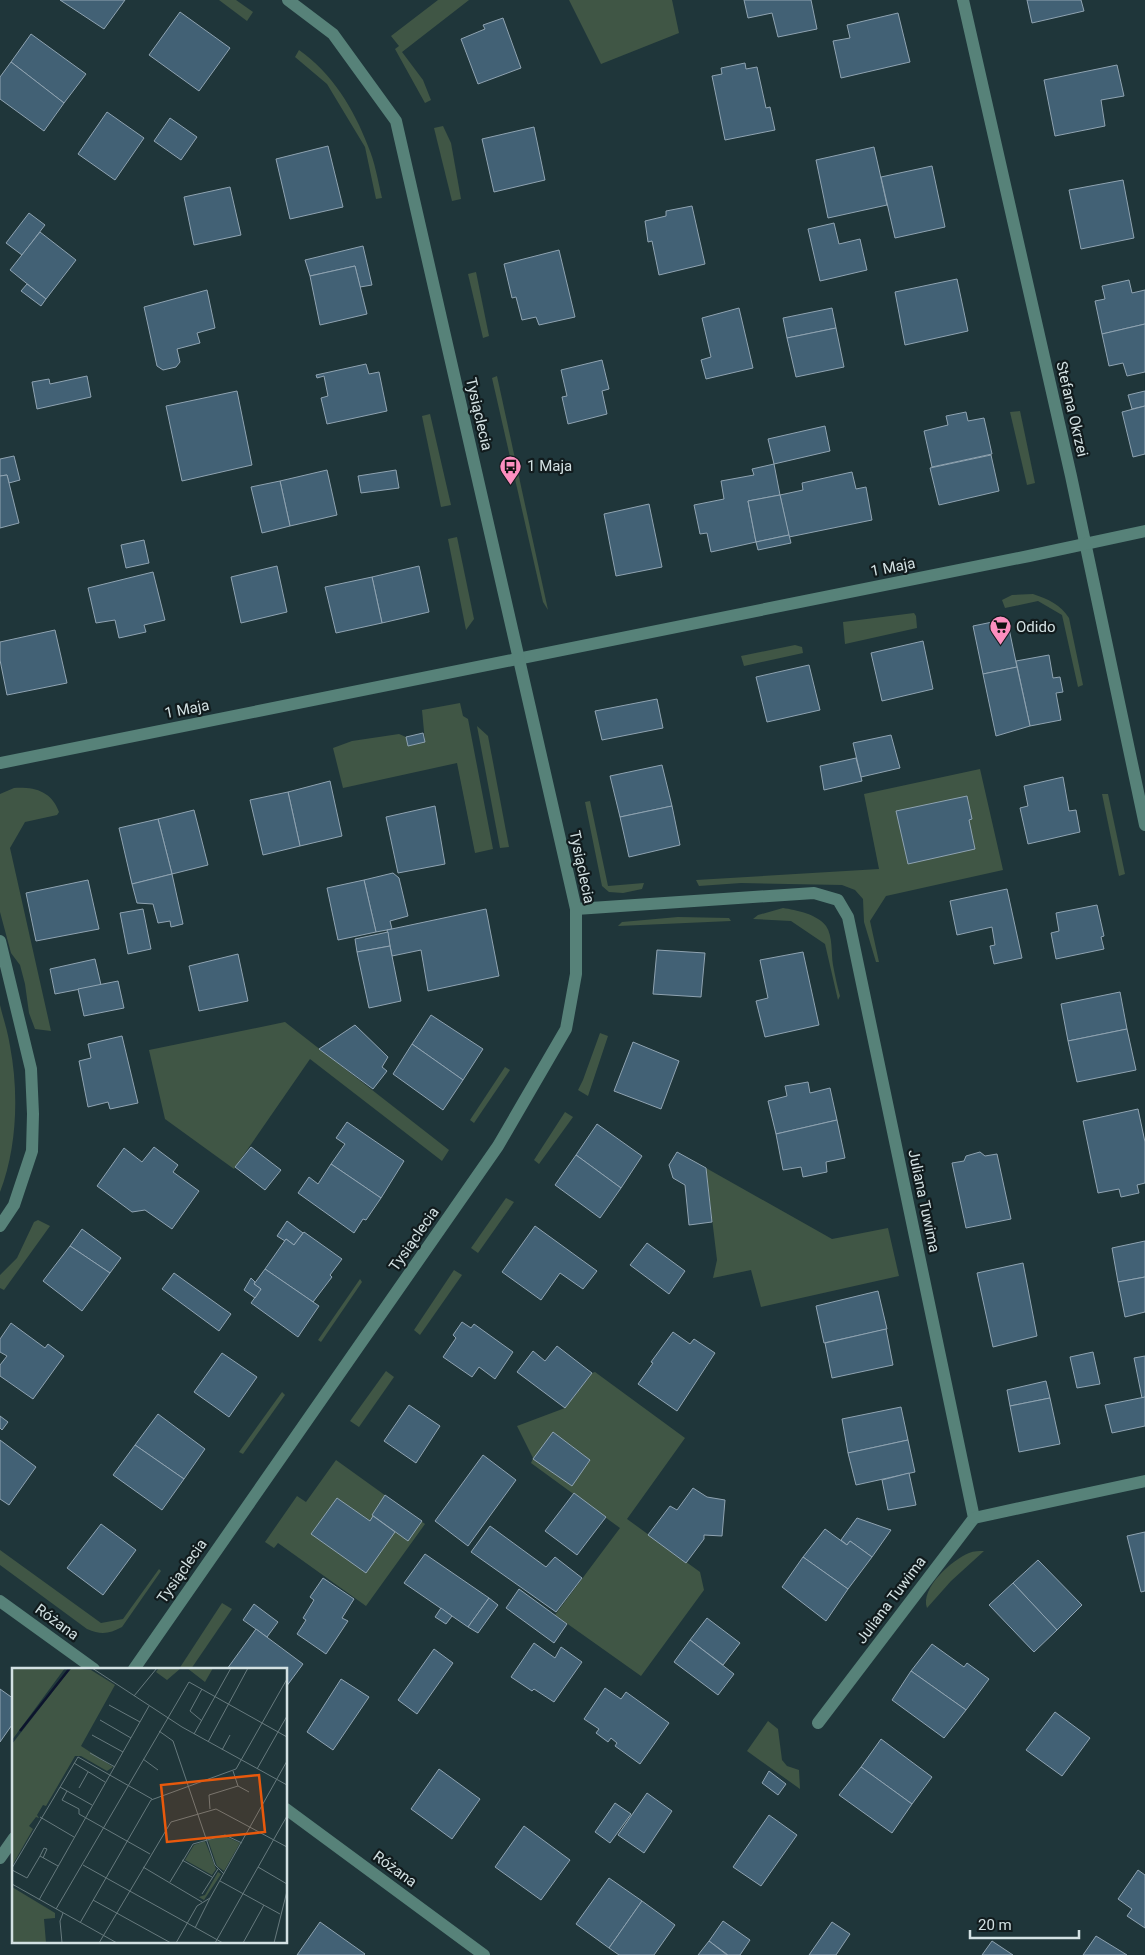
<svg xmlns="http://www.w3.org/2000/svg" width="1145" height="1955" font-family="Roboto,sans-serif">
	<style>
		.green { fill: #405645 }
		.building { fill: #426175; stroke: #8fa3b1 }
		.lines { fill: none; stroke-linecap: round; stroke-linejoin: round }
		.minor { stroke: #578279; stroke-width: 12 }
		.labels { text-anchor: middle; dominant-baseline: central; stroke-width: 4.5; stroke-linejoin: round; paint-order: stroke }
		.street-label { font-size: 15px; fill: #d3e1e3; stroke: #111b1d }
		.poi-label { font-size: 15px; fill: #d3e1e3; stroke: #111b1d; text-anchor: start }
		.inset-river { fill: none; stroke: #0c142c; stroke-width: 2.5 }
		.inset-road { fill: none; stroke: #677a7e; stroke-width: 1 }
		.view { fill: #e8590c; fill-opacity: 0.15; stroke: #e8590c; stroke-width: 2.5 }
		.inset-edge { fill: none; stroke: #d3e1e3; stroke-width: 2.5 }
	</style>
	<rect width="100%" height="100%" fill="#1f363a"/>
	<g class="green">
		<polygon points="219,0 236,0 253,12 247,21"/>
		<polygon points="438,0 469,0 402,52 423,80 431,100 425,103 395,49 399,46 391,36"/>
		<polygon points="569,0 672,0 679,33 601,64"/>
		<path d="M299 50C332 73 354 109 368 146 375 162 378 181 382 198L376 199 365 147 327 84 295 57Z"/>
		<polygon points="443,126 451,143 461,199 452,201 434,128"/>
		<polygon points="476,272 489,336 483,338 468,274"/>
		<polygon points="497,376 548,610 543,602 492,378"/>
		<polygon points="1020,411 1035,483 1027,485 1010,412"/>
		<polygon points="430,414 451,505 441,507 422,416"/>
		<polygon points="457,537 474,619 466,630 448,539"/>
		<path d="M1033 594C1048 599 1061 605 1069 618L1083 685 1078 687 1062 615 1038 601 1005 608 1002 600 1012 595Z"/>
		<polygon points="914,613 916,616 917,628 845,644 843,622"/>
		<polygon points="795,645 802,647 803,653 744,666 741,656"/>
		<polygon points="460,703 463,716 468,719 493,849 475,853 457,763 343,788 333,748 352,741 399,734 406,737 408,746 425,742 422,710"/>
		<polygon points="477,726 488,736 509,847 500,848"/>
		<polygon points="980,769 1003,870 886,896 870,921 879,962 876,962 864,922 863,899 855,890 842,885 741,883 699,886 696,880 879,869 864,794"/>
		<path d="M14 788C35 787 51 791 59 812L57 815 25 822 10 848 51 1031 35 1029 29 1013 25 984 20 965 11 953 0 912V794Z"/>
		<polygon points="1102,794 1108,794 1125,874 1119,876"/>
		<polygon points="590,801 608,886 644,883 642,889 623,893 609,892 602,886 585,802"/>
		<path d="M783 908C796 910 817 914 826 926 833 936 831 953 833 965 835 975 837 986 840 996L838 1000 825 944 791 921 753 919 758 915Z"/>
		<polygon points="678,917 729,918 731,921 618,926 622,922"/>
		<path d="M0 1005C3 1018 8 1032 10 1046 19 1093 17 1148 0 1192Z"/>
		<polygon points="285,1022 449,1150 442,1161 310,1059 234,1169 165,1119 149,1050"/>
		<polygon points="600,1033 608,1036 588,1096 578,1090 583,1080"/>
		<polygon points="505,1067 510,1070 474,1123 470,1120"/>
		<polygon points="565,1112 573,1117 539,1164 534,1160"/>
		<polygon points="706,1168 832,1239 888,1228 899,1276 761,1307 751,1270 713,1278 717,1260"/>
		<polygon points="506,1198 514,1202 478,1253 471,1248"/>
		<polygon points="38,1220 50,1226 4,1290 0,1288 0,1275 17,1258 34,1222"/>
		<polygon points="454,1270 462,1275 420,1335 414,1330"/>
		<polygon points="360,1279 362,1282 321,1342 318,1340"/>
		<polygon points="386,1371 394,1377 359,1427 350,1421"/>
		<polygon points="595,1372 685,1438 627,1519 700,1572 704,1590 641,1676 555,1615 620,1528 531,1463 533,1458 517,1426 565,1408 592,1373"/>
		<polygon points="282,1392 285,1395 243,1454 239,1452"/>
		<polygon points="336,1460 425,1524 366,1606 278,1543 274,1548 265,1542 297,1496 306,1502"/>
		<path d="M0 1550 101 1623 123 1619 159 1569 161 1571 122 1627C109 1634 101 1635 87 1629L0 1565Z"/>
		<path d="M984 1551 951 1581 927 1608C920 1588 952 1560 969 1553 974 1551 979 1551 984 1551Z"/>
		<polygon points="222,1603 232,1609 191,1669 179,1669"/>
		<polygon points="768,1721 778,1729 782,1760 787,1766 799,1770 800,1789 747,1751"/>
	</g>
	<g class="building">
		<polygon points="60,0 125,0 104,29"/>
		<polygon points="744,0 811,0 817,29 778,37 772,13 748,18"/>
		<polygon points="1027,0 1081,0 1084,11 1032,23"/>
		<polygon points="180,12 230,48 199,91 149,55"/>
		<polygon points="898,13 910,62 841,78 833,41 850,38 847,25"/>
		<polygon points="503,18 521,68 478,84 461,39 485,29 483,25"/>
		<polygon points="31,34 86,74 64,103 11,62"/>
		<polygon points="11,62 64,103 44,131 0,99 0,77"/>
		<polygon points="745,63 746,69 757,67 766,108 770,107 775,130 725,140 712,76 722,74 721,68"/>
		<polygon points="1117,65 1124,96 1101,100 1105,126 1055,136 1044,80"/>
		<polygon points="107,112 144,138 115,180 78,154"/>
		<polygon points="170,118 197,137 181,160 154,141"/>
		<polygon points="534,127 545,180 494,192 482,139"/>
		<polygon points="328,146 343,207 290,219 276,159"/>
		<polygon points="874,147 887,205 828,218 816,160"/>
		<polygon points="932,166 945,227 895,238 881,177"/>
		<polygon points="1123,180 1134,238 1081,249 1069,190"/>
		<polygon points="230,187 241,235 194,245 184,197"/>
		<polygon points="692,206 705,264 659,275 652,241 648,242 645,221 666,216 666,211"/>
		<polygon points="29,213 45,225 22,255 6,243"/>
		<polygon points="834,223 839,244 860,239 867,270 820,281 808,229"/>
		<polygon points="40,232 76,260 46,299 10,270"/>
		<polygon points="363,246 372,285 360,287 355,266 310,276 305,260"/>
		<polygon points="559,250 575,317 539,325 536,317 522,320 516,297 512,298 504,264"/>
		<polygon points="355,266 367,314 320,325 310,276"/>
		<polygon points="957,279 968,331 905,345 895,292"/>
		<polygon points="1129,280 1132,293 1145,290 1145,324 1102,334 1095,301 1105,299 1102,286"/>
		<polygon points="27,284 46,299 41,306 21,291"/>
		<polygon points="207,290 215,328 197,333 200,343 177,349 180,362 176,367 163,370 157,366 144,307"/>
		<polygon points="739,308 753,368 706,379 701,360 711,357 702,318"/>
		<polygon points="832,308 836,328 787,338 783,318"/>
		<polygon points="1145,324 1145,372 1127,376 1123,363 1109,366 1102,334"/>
		<polygon points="836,328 844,367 796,377 787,338"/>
		<polygon points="602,360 609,389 602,391 607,414 568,424 562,397 567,396 561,370"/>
		<polygon points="366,364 369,374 379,372 387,411 327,424 321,398 328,396 324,376 317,378 316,375"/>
		<polygon points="87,376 91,397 37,409 32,382 49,379 50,384"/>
		<polygon points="237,391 252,465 182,481 166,406"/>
		<polygon points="1145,391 1145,406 1132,409 1128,395"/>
		<polygon points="1145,406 1145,454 1133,457 1122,412"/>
		<polygon points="966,412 968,421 984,418 992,454 932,467 924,431 948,425 946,416"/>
		<polygon points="825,426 830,451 774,464 768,439"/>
		<polygon points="991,455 999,491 939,505 930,468"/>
		<polygon points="14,456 20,480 9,483 7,475 0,476 0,459"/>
		<polygon points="774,464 780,495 748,501 756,542 711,552 707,533 700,534 694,505 724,499 721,481 754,475 752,469"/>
		<polygon points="327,470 337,515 290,526 280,481"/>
		<polygon points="396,470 399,488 361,493 358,476"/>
		<polygon points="852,472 856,489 866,487 872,520 789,537 780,495 803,490 802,483"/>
		<polygon points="7,475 19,523 0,528 0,476"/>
		<polygon points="280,481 290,526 262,533 251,487"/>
		<polygon points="780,495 789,535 756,542 748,501"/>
		<polygon points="649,504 662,567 616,576 604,514"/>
		<polygon points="789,535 791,543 758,550 756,542"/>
		<polygon points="144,540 149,563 126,568 121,545"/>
		<polygon points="277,566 287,612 241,623 231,577"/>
		<polygon points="419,566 429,612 382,623 372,577"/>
		<polygon points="153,572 165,620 144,625 146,632 119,638 115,620 96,623 88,588"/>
		<polygon points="372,577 382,623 336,633 325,587"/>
		<polygon points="1007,619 1017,667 983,674 973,626"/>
		<polygon points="55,630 67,683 7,695 0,660 0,642"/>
		<polygon points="923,641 933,689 882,701 871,653"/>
		<polygon points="1049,655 1053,678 1060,677 1063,692 1056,693 1061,720 1030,726 1016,661"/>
		<polygon points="809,665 820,710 767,722 756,677"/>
		<polygon points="1017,667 1030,726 996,736 983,674"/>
		<polygon points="657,699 663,728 602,740 595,711"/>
		<polygon points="423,733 425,742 408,746 406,737"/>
		<polygon points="891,735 900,768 861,777 853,743"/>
		<polygon points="856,758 862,781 824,790 820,766"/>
		<polygon points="662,765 672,806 620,817 610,776"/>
		<polygon points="1063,777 1069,811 1076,810 1080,832 1028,844 1020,808 1028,806 1024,786"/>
		<polygon points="330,781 342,836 300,846 288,792"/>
		<polygon points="288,792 300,846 263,855 250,800"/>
		<polygon points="967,796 972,819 969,820 975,849 908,864 896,811"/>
		<polygon points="435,806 445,864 398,873 386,817"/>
		<polygon points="672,806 680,845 629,857 620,817"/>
		<polygon points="194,810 208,865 172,874 158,819"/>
		<polygon points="158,819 172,874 132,884 119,828"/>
		<polygon points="393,873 399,878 408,916 390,921 392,929 376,932 364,880"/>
		<polygon points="172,874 183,924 171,927 170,921 158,923 153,904 137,903 132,884"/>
		<polygon points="88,880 99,929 36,941 26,893"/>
		<polygon points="364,880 376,932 338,940 327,888"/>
		<polygon points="1007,889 1022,958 994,964 990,946 995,945 992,927 957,935 950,901"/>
		<polygon points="1097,905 1104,936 1101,937 1104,949 1056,959 1051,933 1059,931 1056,913"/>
		<polygon points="143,909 151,949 128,954 120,913"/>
		<polygon points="486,909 499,976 428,991 421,950 392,956 387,930"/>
		<polygon points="388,932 390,946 357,952 355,939"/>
		<polygon points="390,946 401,1001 369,1008 357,952"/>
		<polygon points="657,950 705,953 701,997 653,994"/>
		<polygon points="803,952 819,1025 765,1037 756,1001 768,998 760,960"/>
		<polygon points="238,954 248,1001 199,1011 189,966"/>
		<polygon points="95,959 101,985 55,994 50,969"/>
		<polygon points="118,981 124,1008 84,1016 78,989"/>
		<polygon points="1120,992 1127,1029 1068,1041 1061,1004"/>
		<polygon points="431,1015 483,1049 463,1080 412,1044"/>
		<polygon points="355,1025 388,1057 382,1067 387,1071 373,1089 319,1049"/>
		<polygon points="1127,1029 1136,1070 1077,1082 1068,1041"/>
		<polygon points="122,1036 138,1103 110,1109 108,1102 88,1107 79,1061 91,1058 88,1044"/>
		<polygon points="633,1042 679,1061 661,1109 614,1091"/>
		<polygon points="412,1044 463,1080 443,1110 393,1074"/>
		<polygon points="808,1082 810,1093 830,1088 837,1120 776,1134 768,1101 787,1096 785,1086"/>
		<polygon points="1138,1109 1145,1142 1145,1183 1137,1185 1139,1193 1121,1197 1119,1189 1098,1193 1083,1121"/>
		<polygon points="837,1120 845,1158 826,1162 827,1172 803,1177 801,1167 783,1170 776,1134"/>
		<polygon points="347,1122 404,1161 381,1198 331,1164 345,1144 336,1138"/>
		<polygon points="597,1124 642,1156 621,1188 576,1155"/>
		<polygon points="154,1147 178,1165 173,1172 199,1191 172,1229 145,1210 132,1212 97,1186 124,1148 142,1162"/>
		<polygon points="251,1147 281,1170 265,1190 235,1167"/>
		<polygon points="677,1152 706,1168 712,1222 689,1225 685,1185 673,1178 669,1165"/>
		<polygon points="980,1152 985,1156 997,1154 1011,1219 966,1228 952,1163 964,1161 966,1156"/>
		<polygon points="576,1155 621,1188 600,1218 555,1185"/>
		<polygon points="331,1164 381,1198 366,1220 363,1219 354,1233 298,1193 309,1177 318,1184"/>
		<polygon points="287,1221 303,1233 294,1245 286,1239 285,1241 277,1236"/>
		<polygon points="535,1226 597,1271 583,1289 560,1273 541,1300 502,1272"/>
		<polygon points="82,1229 121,1258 110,1273 70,1246"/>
		<polygon points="304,1232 342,1259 330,1275 332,1277 313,1302 265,1269 286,1239 294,1245"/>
		<polygon points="1145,1241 1145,1277 1118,1282 1112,1248"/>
		<polygon points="647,1243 685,1271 669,1294 630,1265"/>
		<polygon points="70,1246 110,1273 82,1311 43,1281"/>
		<polygon points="1023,1263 1037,1336 993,1347 977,1273"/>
		<polygon points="265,1269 319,1306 298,1337 251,1303 261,1289 254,1284"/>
		<polygon points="174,1273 231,1314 219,1331 162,1289"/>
		<polygon points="1145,1277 1145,1312 1125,1317 1118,1282"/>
		<polygon points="251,1278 255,1282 254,1284 261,1289 255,1298 244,1290"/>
		<polygon points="878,1291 887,1329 824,1343 816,1306"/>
		<polygon points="462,1322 471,1328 474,1324 513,1352 495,1379 479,1367 472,1377 443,1357 456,1338 453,1335"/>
		<polygon points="11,1323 45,1348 48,1344 64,1356 33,1399 0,1376 0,1365 7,1356 0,1352 0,1339"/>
		<polygon points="886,1329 893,1365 832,1378 825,1343"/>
		<polygon points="673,1332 690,1344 694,1339 715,1353 677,1411 638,1384 653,1363 651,1362"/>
		<polygon points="557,1346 592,1373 565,1408 517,1372 533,1351 545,1361"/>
		<polygon points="1093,1352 1100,1384 1077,1388 1070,1357"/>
		<polygon points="222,1353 257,1377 229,1417 194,1392"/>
		<polygon points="1145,1356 1145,1397 1142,1398 1134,1358"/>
		<polygon points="1046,1381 1050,1398 1010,1406 1007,1390"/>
		<polygon points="1145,1397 1145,1426 1112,1433 1105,1405"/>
		<polygon points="1050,1398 1060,1444 1019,1452 1010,1406"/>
		<polygon points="409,1405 440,1426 416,1463 384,1441"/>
		<polygon points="901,1407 908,1440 848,1453 842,1419"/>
		<polygon points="158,1414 205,1449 184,1479 135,1445"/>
		<polygon points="0,1416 8,1422 2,1430 0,1428"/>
		<polygon points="553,1432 590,1460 572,1486 533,1459"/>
		<polygon points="0,1440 36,1467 9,1505 0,1499"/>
		<polygon points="908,1440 915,1472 856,1485 848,1453"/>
		<polygon points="135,1445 184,1479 162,1510 113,1475"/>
		<polygon points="483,1455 516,1480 468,1546 435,1521"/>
		<polygon points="909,1473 916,1505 888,1510 882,1480"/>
		<polygon points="693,1488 707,1497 725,1500 722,1536 704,1535 704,1539 686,1563 648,1535 670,1506 677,1510"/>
		<polygon points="574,1493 606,1517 577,1555 545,1531"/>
		<polygon points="385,1495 422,1521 408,1541 372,1515"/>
		<polygon points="337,1498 370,1521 373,1516 395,1532 366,1573 311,1534"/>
		<polygon points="857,1518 891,1530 872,1557 850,1541 847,1545 841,1540"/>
		<polygon points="101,1524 136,1550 103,1595 67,1568"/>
		<polygon points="490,1526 546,1567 555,1557 582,1578 556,1612 471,1552"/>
		<polygon points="825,1529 847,1545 850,1541 872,1557 848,1589 803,1557"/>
		<polygon points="1145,1532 1145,1591 1141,1592 1127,1536"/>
		<polygon points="425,1554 489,1598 468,1627 404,1583"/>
		<polygon points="803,1557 848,1589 826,1621 782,1587"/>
		<polygon points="1038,1560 1082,1605 1057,1630 1013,1583"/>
		<polygon points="323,1578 354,1599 342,1618 348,1621 326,1654 297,1634 306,1620 303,1618 314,1600 310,1597"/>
		<polygon points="1013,1583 1057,1630 1034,1652 989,1605"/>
		<polygon points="519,1589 567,1624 554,1643 506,1608"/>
		<polygon points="489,1598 498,1605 478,1633 468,1627"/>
		<polygon points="254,1604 278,1622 267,1637 243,1620"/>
		<polygon points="441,1608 452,1616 446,1624 435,1617"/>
		<polygon points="707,1618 740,1643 723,1665 690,1640"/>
		<polygon points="256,1629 303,1664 286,1687 286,1669 227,1669"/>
		<polygon points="690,1640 734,1674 718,1695 674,1662"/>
		<polygon points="534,1643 555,1658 561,1647 582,1662 554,1702 534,1689 532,1691 511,1677"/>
		<polygon points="932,1644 964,1667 967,1663 989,1679 966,1710 911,1671"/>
		<polygon points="434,1649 453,1663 417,1714 398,1700"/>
		<polygon points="911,1671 966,1710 944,1738 892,1700"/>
		<polygon points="341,1679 369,1697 333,1750 307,1732"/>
		<polygon points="605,1688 621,1699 626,1692 669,1723 640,1764 615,1746 617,1743 611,1738 608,1742 596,1733 599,1729 584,1719"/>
		<polygon points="0,1689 14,1699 14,1722 0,1742"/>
		<polygon points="1055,1712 1090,1738 1062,1776 1026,1750"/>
		<polygon points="881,1739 932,1777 912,1804 861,1767"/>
		<polygon points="861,1767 912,1804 892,1833 839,1795"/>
		<polygon points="439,1769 480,1799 452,1839 411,1809"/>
		<polygon points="769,1771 786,1784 778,1795 762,1783"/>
		<polygon points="647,1793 672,1811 644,1853 618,1835"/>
		<polygon points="615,1803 631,1814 610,1843 595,1832"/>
		<polygon points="769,1815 797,1835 761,1886 733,1867"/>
		<polygon points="524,1826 570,1860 541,1900 495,1867"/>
		<polygon points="1138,1870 1145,1875 1145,1928 1127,1916 1132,1909 1118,1899"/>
		<polygon points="609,1878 642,1901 609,1948 576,1924"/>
		<polygon points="642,1901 675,1925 654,1955 619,1955 609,1948"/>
		<polygon points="723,1921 750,1940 740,1955 728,1955 709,1941"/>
		<polygon points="320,1922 365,1954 364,1955 297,1955"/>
		<polygon points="832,1922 850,1934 836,1955 809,1955"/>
		<polygon points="1096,1936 1127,1955 1083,1955"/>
		<polygon points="709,1941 727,1955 698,1955"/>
		<polygon points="992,1941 1013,1955 982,1955"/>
	</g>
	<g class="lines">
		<g class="minor">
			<polyline points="963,0 1071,476 1145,825"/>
			<polyline points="0,763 1029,556 1145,531"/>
			<polyline points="576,909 814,893 838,900 848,917 974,1518 818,1723"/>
			<polyline points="0,941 31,1069 33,1114 32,1151 14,1205 0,1226"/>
			<polyline points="974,1518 1145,1481"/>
			<polyline points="0,1601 94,1669"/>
			<polyline points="134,1669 498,1146 566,1029 576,974 576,909 396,121 333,34 288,0"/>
			<polyline points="286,1809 484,1955"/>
			<polyline points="0,1858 14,1838"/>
		</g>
	</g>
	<defs>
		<symbol id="bus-pin" viewBox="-11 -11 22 30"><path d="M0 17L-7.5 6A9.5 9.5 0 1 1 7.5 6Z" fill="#fd8ebf" stroke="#111b1d"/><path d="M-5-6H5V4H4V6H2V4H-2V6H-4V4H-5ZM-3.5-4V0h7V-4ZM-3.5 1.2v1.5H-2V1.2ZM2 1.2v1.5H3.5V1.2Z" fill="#111"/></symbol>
		<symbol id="supermarket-pin" viewBox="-11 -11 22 30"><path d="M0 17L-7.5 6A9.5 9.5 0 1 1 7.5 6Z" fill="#fd8ebf" stroke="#111b1d"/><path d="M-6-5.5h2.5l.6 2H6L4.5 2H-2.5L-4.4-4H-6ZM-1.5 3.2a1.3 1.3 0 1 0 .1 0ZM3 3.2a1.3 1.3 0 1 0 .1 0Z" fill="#111"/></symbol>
	</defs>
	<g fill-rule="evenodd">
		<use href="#bus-pin" x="498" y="454" width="25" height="34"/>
		<use href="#supermarket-pin" x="988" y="614" width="25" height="34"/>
	</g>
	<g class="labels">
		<g class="street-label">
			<text transform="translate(1072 409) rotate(77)">Stefana Okrzei</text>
			<text transform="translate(479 414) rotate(77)">Tysiąclecia</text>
			<text transform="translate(893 567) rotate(-11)">1 Maja</text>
			<text transform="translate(187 709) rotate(-11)">1 Maja</text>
			<text transform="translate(582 867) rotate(78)">Tysiąclecia</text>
			<text transform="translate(924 1201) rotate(78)">Juliana Tuwima</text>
			<text transform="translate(414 1239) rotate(-55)">Tysiąclecia</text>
			<text transform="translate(182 1571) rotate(-55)">Tysiąclecia</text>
			<text transform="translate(891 1600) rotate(-53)">Juliana Tuwima</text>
			<text transform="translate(57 1622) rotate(36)">Różana</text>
			<text transform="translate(395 1869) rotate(36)">Różana</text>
		</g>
		<g class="poi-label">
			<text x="527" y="466">1 Maja</text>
			<text x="1016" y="627">Odido</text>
		</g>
	</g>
	<g transform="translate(12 1668)">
		<rect width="275" height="275" fill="#1f363a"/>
		<path d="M2 0H53L0 72V4ZM59 0 79 2 103 17 69 78 101 99 95 103 69 88H63L34 138 31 137 25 147 27 150 24 149 17 158 21 161 0 198V76ZM147 0H169L155 12 144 4ZM175 0H201L193 14ZM213 168 228 175 212 203 205 198 196 172ZM193 173 204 201 200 207 173 192 182 177ZM206 204 209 206 192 232 178 224 187 229 193 227ZM0 219 43 245V250L32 251 34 275H0Z" fill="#405645"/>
		<path class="inset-river" d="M8 63 58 0"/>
		<path class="inset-road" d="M80 0 170 59 275 117M190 21 178 43 190 53M122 28 145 0M97 37 128 54M88 52 119 70M147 63 161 73 203 197 212 206M182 66 219 0M80 67 111 84M196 74 236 0M210 82 218 67M78 85 103 99M131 91 146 102M62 95 93 114M245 101 275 48M221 103 226 118M48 119 80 137M67 120 76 104M55 123 50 132 67 141V146L138 186M198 141 197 127 226 118 237 124M28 149 62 169M28 188 32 180 35 181 31 190M170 192 200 209M71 197 211 275M131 199 190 234M246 199 275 216M0 200 66 89 140 131M0 202 15 210 28 188 46 198M208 213 268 246M158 214 181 176 213 167 230 175M0 216 105 275M190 226 206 201M27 232 137 38M81 232 159 275M44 241 177 14 275 69M68 255 139 132 224 101 275 11M183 260 198 230M50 275 48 253 51 245M87 275 159 154 204 141 275 179M164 275 185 238 198 230 275 93M203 275 275 148M231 275 252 237M262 275 275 223"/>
		<path class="view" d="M247 107 253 164 155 174 149 117Z"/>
		<rect width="275" height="275" class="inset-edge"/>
	</g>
	<path d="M970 1930v8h109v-8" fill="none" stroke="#d3e1e3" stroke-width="2.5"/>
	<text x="978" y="1930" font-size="15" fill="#d3e1e3" stroke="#111b1d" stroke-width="4" paint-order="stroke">20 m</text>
</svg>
